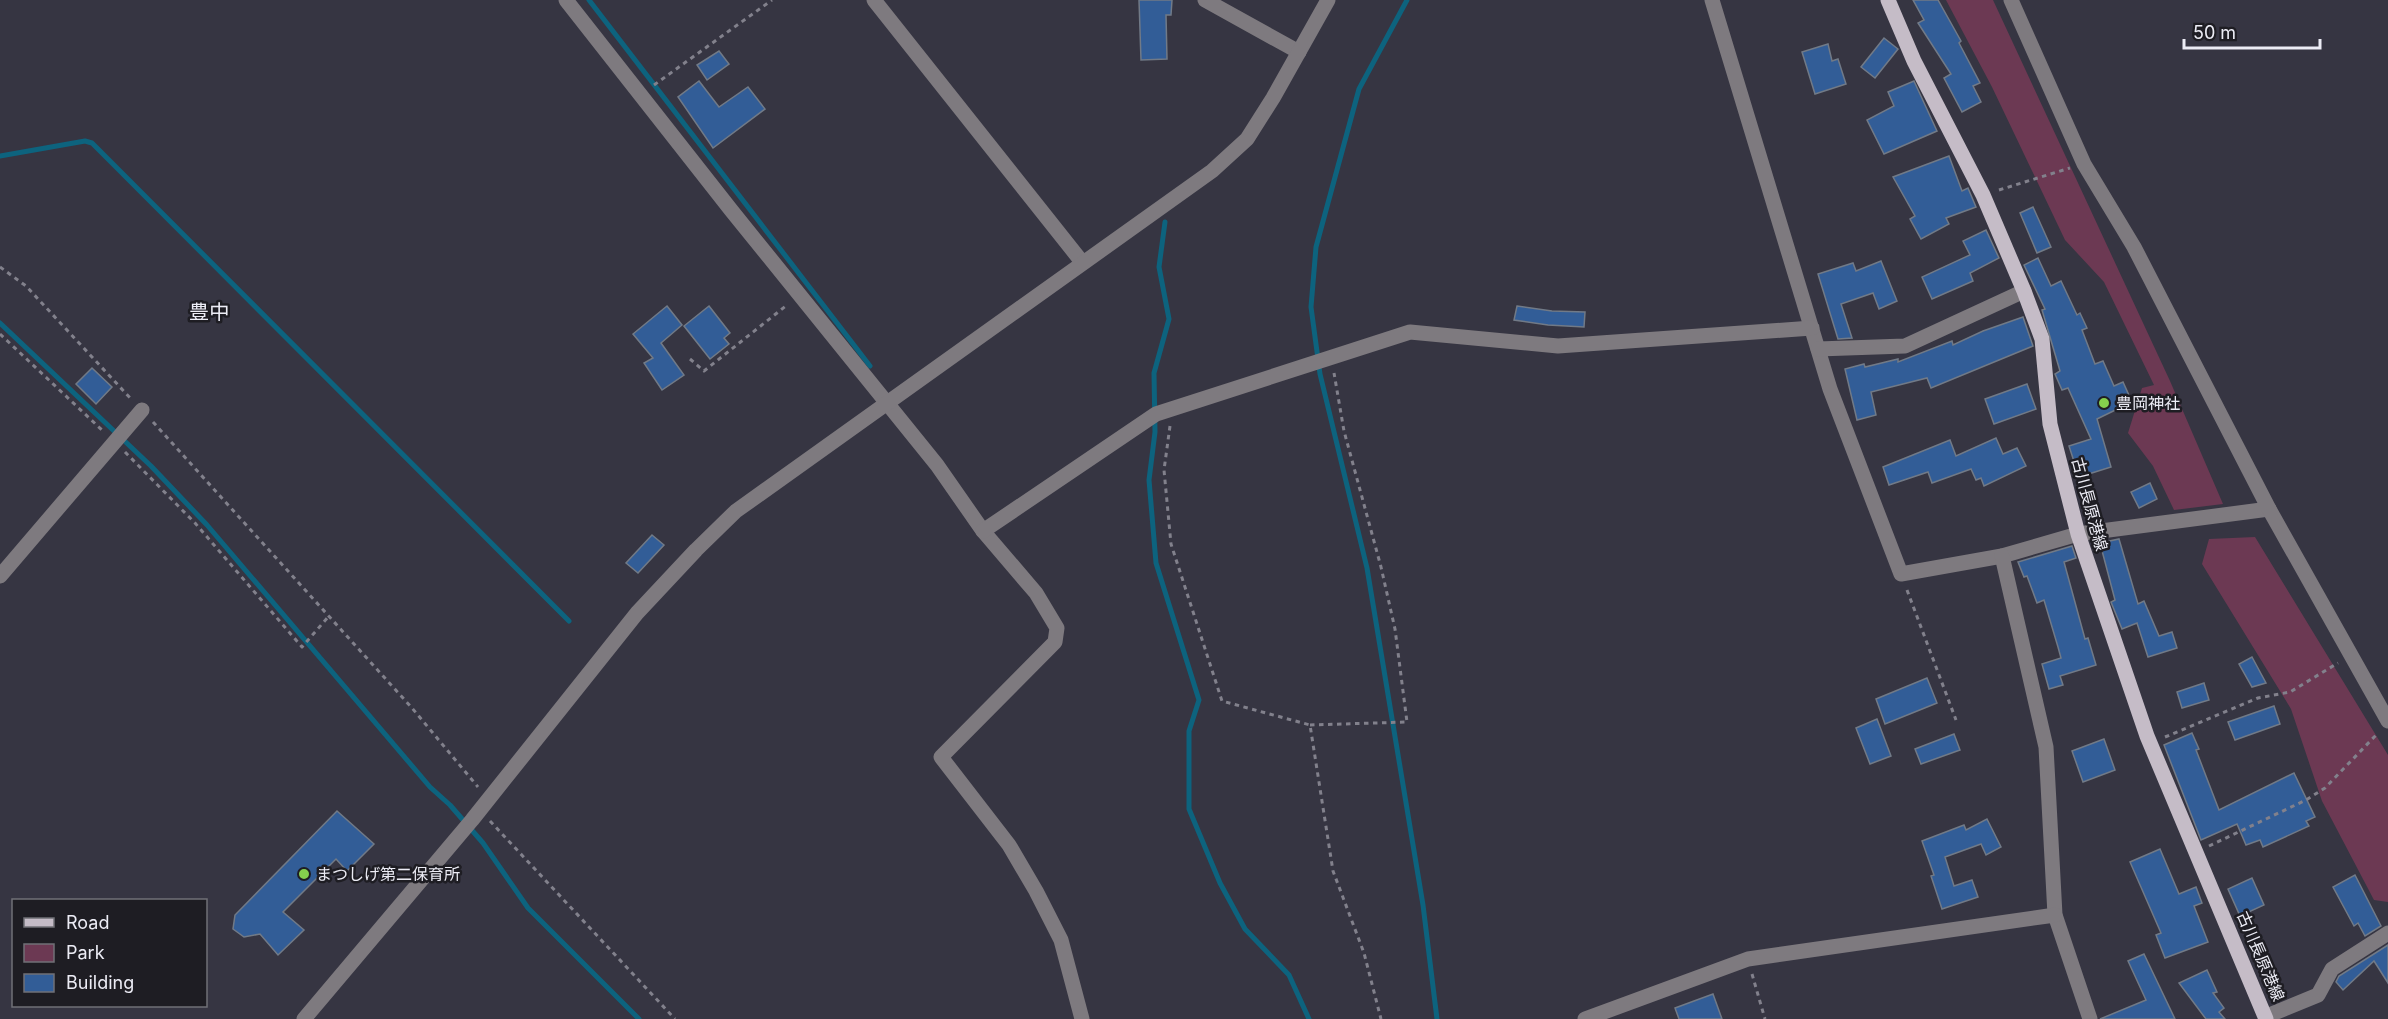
<svg xmlns="http://www.w3.org/2000/svg" width="2388" height="1019" font-family="Inter,'Noto Sans JP',sans-serif">
	<style>
		.green { fill: #6c3953 }
		.lines { fill: none; stroke-linecap: round; stroke-linejoin: round }
		.stream { stroke: #0d637e; stroke-width: 5 }
		.building { fill: #325d97; stroke: #717a87; stroke-width: 1.5 }
		.path { stroke: #82818c; stroke-width: 3; stroke-dasharray: 4.5 4.5; stroke-linecap: butt }
		.minor { stroke: #7e7a7f; stroke-width: 15 }
		.major { stroke: #c5bcc7; stroke-width: 15 }
		.poi-dot { fill: #85cf4d; stroke: #1e1d23; stroke-width: 2 }
		.labels { text-anchor: middle; dominant-baseline: central; stroke-width: 5; stroke-linejoin: round; paint-order: stroke }
		.poi-label { font-size: 16px; fill: #ececf5; stroke: #1e1d23; text-anchor: start }
		.street-label { font-size: 16px; fill: #ececf5; stroke: #1e1d23 }
		.quarter-label { font-size: 20px; fill: #ececf5; stroke: #1e1d23 }
	</style>
	<rect width="100%" height="100%" fill="#363542"/>
	<g class="green">
		<polygon points="1946,0 1993,0 2170,381 2223,504 2174,510 2153,466 2128,433 2142,388 2154,385 2104,282 2065,240 1992,87"/>
		<polygon points="2255,537 2388,755 2388,902 2374,900 2322,801 2291,709 2202,564 2209,539"/>
	</g>
	<g class="lines">
		<g class="stream">
			<polyline points="589,0 870,366"/>
			<polyline points="1407,0 1359,89 1316,247 1311,307 1320,374 1367,568 1423,905 1437,1019"/>
			<polyline points="0,156 85,141 92,143 569,621"/>
			<polyline points="1165,222 1159,267 1169,319 1154,373 1155,432 1149,480 1156,563 1199,700 1189,731 1189,809 1220,883 1245,929 1289,975 1309,1019"/>
			<polyline points="0,323 151,466 207,525 430,787 450,805 483,843 528,908 639,1019"/>
		</g>
	</g>
	<g class="building">
		<polygon points="1139,0 1172,0 1171,15 1166,15 1167,59 1141,60"/>
		<polygon points="1913,0 1938,0 1961,41 1959,43 1980,83 1973,86 1981,102 1962,112 1944,78 1951,74 1918,23 1924,20"/>
		<polygon points="1884,38 1898,49 1875,78 1861,67"/>
		<polygon points="1828,44 1832,61 1838,59 1846,84 1815,94 1802,52"/>
		<polygon points="719,51 729,64 707,80 697,65"/>
		<polygon points="699,81 719,107 748,87 765,109 713,148 678,97"/>
		<polygon points="1914,81 1937,131 1884,154 1867,120 1894,106 1888,92"/>
		<polygon points="1949,156 1962,191 1968,188 1976,207 1946,218 1949,224 1921,239 1910,219 1915,216 1893,177"/>
		<polygon points="2033,207 2051,247 2037,253 2020,213"/>
		<polygon points="1986,230 1999,258 1970,273 1973,281 1932,299 1922,277 1970,255 1963,241"/>
		<polygon points="2038,258 2051,286 2061,281 2077,315 2080,313 2087,328 2082,330 2095,364 2103,361 2114,386 2123,382 2132,402 2097,419 2111,467 2079,477 2069,446 2091,439 2068,388 2062,390 2055,374 2060,371 2042,310 2045,309 2024,265"/>
		<polygon points="1881,261 1897,301 1879,309 1873,293 1841,304 1852,338 1838,339 1818,274 1853,263 1856,271"/>
		<polygon points="667,306 682,325 661,343 684,375 662,390 644,363 653,358 633,334"/>
		<polygon points="709,306 730,333 724,338 729,344 710,359 684,326"/>
		<polygon points="1517,306 1552,311 1585,312 1584,327 1548,325 1514,320"/>
		<polygon points="2023,317 2033,346 1931,388 1927,378 1871,392 1876,415 1857,420 1845,369 1864,364 1865,367 1898,359 1898,362 1952,341 1953,345 1983,331"/>
		<polygon points="92,368 112,387 96,404 76,384"/>
		<polygon points="2027,384 2036,409 1994,424 1985,399"/>
		<polygon points="1996,438 2003,454 2017,448 2026,466 1984,486 1981,478 1976,480 1971,469 1932,483 1928,472 1889,485 1883,467 1950,440 1956,456"/>
		<polygon points="2150,483 2157,499 2139,508 2131,492"/>
		<polygon points="652,535 664,545 638,573 626,563"/>
		<polygon points="2119,539 2138,604 2144,601 2159,636 2172,632 2177,648 2148,657 2137,623 2122,629 2111,602 2115,600 2100,543"/>
		<polygon points="2072,546 2076,558 2064,562 2085,639 2088,638 2096,665 2060,676 2063,685 2049,689 2042,664 2061,658 2058,647 2044,600 2037,603 2027,576 2024,577 2018,562"/>
		<polygon points="2252,657 2266,683 2252,687 2239,664"/>
		<polygon points="1927,678 1937,703 1885,724 1876,699"/>
		<polygon points="2204,683 2209,700 2182,708 2177,692"/>
		<polygon points="2274,706 2280,724 2235,740 2228,722"/>
		<polygon points="1877,719 1891,756 1870,764 1856,728"/>
		<polygon points="2192,733 2199,749 2196,750 2219,810 2294,773 2315,817 2306,821 2309,826 2263,847 2260,840 2246,845 2237,824 2201,840 2164,745"/>
		<polygon points="1954,734 1960,750 1921,764 1915,749"/>
		<polygon points="2104,739 2115,770 2083,782 2072,751"/>
		<polygon points="337,811 374,844 347,871 336,859 283,912 304,930 278,955 260,934 244,937 233,929 235,915"/>
		<polygon points="1987,819 2001,847 1986,855 1981,844 1945,857 1954,886 1972,880 1978,897 1942,909 1931,876 1934,875 1922,841 1964,825 1966,830"/>
		<polygon points="2160,849 2179,894 2196,887 2202,903 2194,906 2208,942 2165,958 2156,935 2161,933 2130,862"/>
		<polygon points="2355,875 2381,926 2365,936 2358,923 2354,926 2333,887"/>
		<polygon points="2252,878 2264,905 2240,916 2228,889"/>
		<polygon points="2388,945 2388,983 2374,961 2343,990 2336,982 2339,976"/>
		<polygon points="2144,954 2175,1019 2100,1019 2146,1000 2128,961"/>
		<polygon points="2207,970 2217,992 2213,993 2224,1008 2219,1012 2225,1019 2206,1019 2179,983"/>
		<polygon points="1713,994 1722,1019 1679,1019 1675,1008"/>
	</g>
	<g class="lines">
		<g class="path">
			<polyline points="654,85 772,0"/>
			<polyline points="1999,190 2070,168"/>
			<polyline points="0,267 26,286 132,400"/>
			<polyline points="0,334 103,431"/>
			<polyline points="690,359 704,371 787,305"/>
			<polyline points="153,422 412,708 478,787"/>
			<polyline points="1170,426 1164,470 1171,544 1222,701 1310,725 1333,871 1364,953 1381,1019"/>
			<polyline points="125,452 195,523 302,647 329,616"/>
			<polyline points="1907,590 1956,720"/>
			<polyline points="1310,725 1407,722 1395,629 1381,567 1344,431 1334,373"/>
			<polyline points="2165,737 2258,698 2290,692 2338,663"/>
			<polyline points="490,821 675,1019"/>
			<polyline points="2209,846 2306,800 2325,788 2378,733"/>
			<polyline points="1752,974 1765,1019"/>
		</g>
		<g class="minor">
			<polyline points="566,0 731,210 937,465 983,531 1036,593 1057,628 1055,642 941,757 1009,845 1036,891 1061,940 1082,1019"/>
			<polyline points="874,0 1082,262"/>
			<polyline points="1205,0 1299,52"/>
			<polyline points="1712,0 1830,389 1901,574 2002,556 2078,534 2269,509"/>
			<polyline points="2011,0 2084,164 2134,247 2269,509 2388,721"/>
			<polyline points="1818,349 1905,346 2024,291"/>
			<polyline points="983,531 1156,414 1410,332 1558,346 1812,328"/>
			<polyline points="2002,556 2046,747 2055,915 2090,1019"/>
			<polyline points="0,576 142,410"/>
			<polyline points="2267,1016 2318,995 2332,969 2388,933"/>
			<polyline points="304,1019 472,820 637,613 696,550 736,511 1212,171 1247,139 1273,98 1328,0"/>
			<polyline points="1585,1019 1748,959 2055,915"/>
		</g>
		<polyline class="major" points="1888,0 1914,61 1983,195 2024,291 2042,339 2050,424 2078,534 2147,736 2266,1019"/>
	</g>
	<g class="poi-dot">
		<circle cx="2104" cy="403" r="6"/>
		<circle cx="304" cy="874" r="6"/>
	</g>
	<g class="labels">
		<g class="poi-label">
			<text x="2116" y="403">豊岡神社</text>
			<text x="316" y="874">まつしげ第二保育所</text>
		</g>
		<g class="street-label">
			<text transform="translate(2090 504) rotate(75)">古川長原港線</text>
			<text transform="translate(2261 956) rotate(67)">古川長原港線</text>
		</g>
		<g class="quarter-label">
			<text x="209" y="312">豊中</text>
		</g>
	</g>
	<rect x="12" y="899" width="195" height="108" fill="#1e1d23" stroke="#707077" stroke-width="1.5"/>
	<rect x="24" y="918" width="30" height="9" fill="#c5bcc7" stroke="#707077" stroke-width="1.5"/>
	<text x="66" y="929" font-size="18" fill="#ececf5">Road</text>
	<rect x="24" y="944" width="30" height="18" fill="#6c3953" stroke="#707077" stroke-width="1.5"/>
	<text x="66" y="959" font-size="18" fill="#ececf5">Park</text>
	<rect x="24" y="974" width="30" height="18" fill="#325d97" stroke="#707077" stroke-width="1.5"/>
	<text x="66" y="989" font-size="18" fill="#ececf5">Building</text>
	<path d="M2184 39v9h136v-9" fill="none" stroke="#ececf5" stroke-width="3"/>
	<text x="2193" y="39" font-size="18" fill="#ececf5" stroke="#1e1d23" stroke-width="4.5" paint-order="stroke">50 m</text>
</svg>
